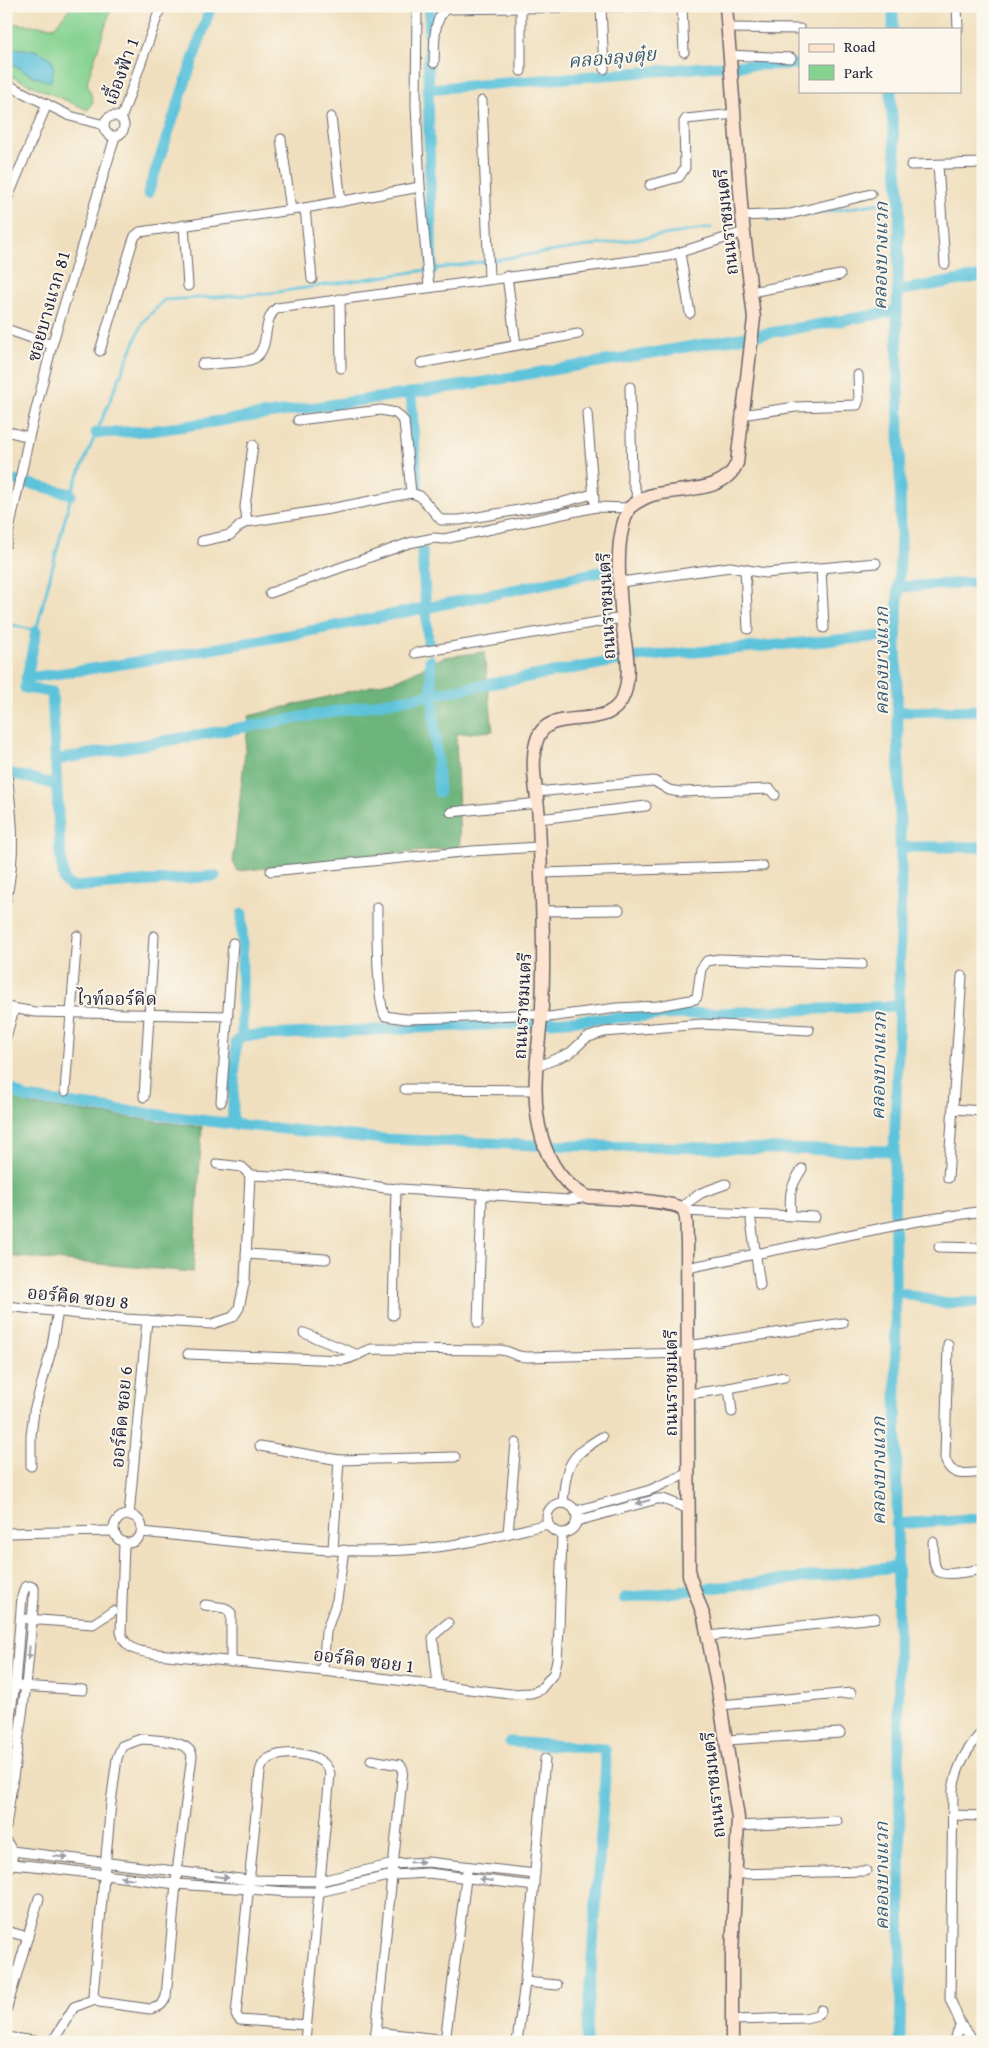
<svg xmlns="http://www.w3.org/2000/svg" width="989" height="2048" font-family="'Gentium Book Plus','Noto Serif Thai',serif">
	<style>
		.green { fill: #85d291; stroke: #547a66 }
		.forest { fill: #6cb47b; stroke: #476b5b }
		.water { fill: #5dc3db; stroke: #40728b }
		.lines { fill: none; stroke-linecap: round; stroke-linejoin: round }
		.stream { stroke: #5dc3db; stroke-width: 3 }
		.canal { stroke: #5dc3db; stroke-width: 11 }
		.street-casing { stroke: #6a6469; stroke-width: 11 }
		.secondary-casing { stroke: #6a6469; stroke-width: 15 }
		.street { stroke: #fff; stroke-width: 9 }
		.secondary { stroke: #fde4d1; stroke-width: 12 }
		.oneway { fill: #9c9ca7 }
		.labels { text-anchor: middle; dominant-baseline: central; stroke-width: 4; stroke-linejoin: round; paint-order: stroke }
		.street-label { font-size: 18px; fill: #22223b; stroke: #fbf7ec }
		.water-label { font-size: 19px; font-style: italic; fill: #375a73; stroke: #fbf7ec }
	</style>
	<rect width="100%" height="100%" fill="#fbf7ec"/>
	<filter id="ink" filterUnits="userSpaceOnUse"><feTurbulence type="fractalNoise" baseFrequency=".02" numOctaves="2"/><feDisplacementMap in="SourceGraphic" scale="10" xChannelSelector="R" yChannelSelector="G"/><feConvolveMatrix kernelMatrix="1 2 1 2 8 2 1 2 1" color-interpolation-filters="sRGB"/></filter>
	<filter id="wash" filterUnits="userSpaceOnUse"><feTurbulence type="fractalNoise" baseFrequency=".0096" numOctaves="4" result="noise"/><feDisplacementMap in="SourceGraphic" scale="20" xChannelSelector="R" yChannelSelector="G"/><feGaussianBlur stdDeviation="1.12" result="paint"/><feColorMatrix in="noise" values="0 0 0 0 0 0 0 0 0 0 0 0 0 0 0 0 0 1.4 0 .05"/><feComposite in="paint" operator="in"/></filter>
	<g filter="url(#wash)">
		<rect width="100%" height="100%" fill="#f0dfbe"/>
		<polygon class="green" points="72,6 112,6 87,82 93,101 88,110 6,74 6,23 54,27"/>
		<g class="forest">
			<polygon points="484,652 493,731 456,734 460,847 238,871 233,862 249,716 400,679 444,657"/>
			<polygon points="6,1091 31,1105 202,1127 193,1272 6,1256"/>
		</g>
		<polygon class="water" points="6,48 35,50 51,58 54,68 50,82 33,76 6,60"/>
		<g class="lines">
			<g class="stream">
				<polyline points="805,215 900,200"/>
				<polyline points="767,220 779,218"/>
				<polyline points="6,623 36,631 73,488 143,322 164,300 264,294 711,228"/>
			</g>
			<g class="canal">
				<polyline points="430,6 428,89 432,270"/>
				<polyline points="893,29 893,6"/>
				<polyline points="428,89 719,66 800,64"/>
				<polyline points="891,91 891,106 900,200 897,319 901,537 896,640 901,874 898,1051 894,1151 901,1980 900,2042"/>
				<polyline points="148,193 211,6"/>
				<polyline points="897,291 983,276"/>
				<polyline points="411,393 417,485"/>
				<polyline points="96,433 151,431 465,385 897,311"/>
				<polyline points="6,478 71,494"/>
				<polyline points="422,551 428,642"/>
				<polyline points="899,587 983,582"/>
				<polyline points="36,631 25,688 52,692 60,851 64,881 72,887 215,876"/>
				<polyline points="430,660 439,792"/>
				<path d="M26 678C224 652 419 609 614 569"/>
				<polyline points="898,712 983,710"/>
				<polyline points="55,760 423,696 637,657 896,635"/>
				<polyline points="6,772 57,785"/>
				<polyline points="900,847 983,847"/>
				<polyline points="550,1022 661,1015 898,1006"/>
				<polyline points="242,1036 242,914"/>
				<polyline points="6,1087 26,1098 232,1124 383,1139 535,1145 894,1151"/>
				<polyline points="232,1124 236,1043 242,1036 531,1023"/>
				<polyline points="896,1291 942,1303 983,1302"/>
				<polyline points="896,1524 983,1518"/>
				<polyline points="624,1598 896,1567"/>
				<polyline points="510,1742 605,1749 606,1763 586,2042"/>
			</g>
		</g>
	</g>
	<g filter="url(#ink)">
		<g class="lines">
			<defs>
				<g id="street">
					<polyline points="417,6 416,105 420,187 429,287"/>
					<polyline points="682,6 684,52"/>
					<polyline points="957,6 958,29"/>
					<polyline points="601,7 604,69"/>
					<polyline points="521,8 521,71"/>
					<polyline points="727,28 800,29"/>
					<polyline points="729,55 791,58"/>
					<path d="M434 63C435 45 432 21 446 9L650 6"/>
					<polyline points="6,84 70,116 104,125"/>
					<polyline points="482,101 489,278"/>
					<circle cx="114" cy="126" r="10"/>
					<polyline points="331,117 341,202"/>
					<polyline points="121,119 161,6"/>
					<polyline points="281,139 291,210"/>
					<polyline points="911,165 983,163"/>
					<polyline points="938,165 945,264"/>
					<polyline points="650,185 679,177 685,168 684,122 686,119 735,114"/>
					<polyline points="6,202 47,104"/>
					<polyline points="305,208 312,279"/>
					<polyline points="742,216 790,214 871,194"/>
					<polyline points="184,225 188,286"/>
					<polyline points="680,253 690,313"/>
					<polyline points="507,276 516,345"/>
					<polyline points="751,292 840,275"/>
					<polyline points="340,299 341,368"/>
					<polyline points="6,329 52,345"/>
					<polyline points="100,351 132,244 135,236 140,232 305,208 420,187"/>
					<polyline points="421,363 578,334"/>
					<path d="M202 364C214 363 248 364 256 357 271 345 261 320 277 308L668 256 744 232"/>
					<polyline points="630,387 632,479 639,501"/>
					<polyline points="587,413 594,500"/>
					<polyline points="741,415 796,407 857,405 859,399 858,375"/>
					<polyline points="298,420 381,410 396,413 404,421 411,493"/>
					<polyline points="6,431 29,437"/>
					<polyline points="253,445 245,507 247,522 330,509 411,493 420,496 441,520 460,520 560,503 593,494"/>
					<polyline points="202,541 230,535 241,525 247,522"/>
					<polyline points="6,544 29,437 52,345 115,137"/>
					<polyline points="821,568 824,628"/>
					<polyline points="745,569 748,629"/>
					<polyline points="621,582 730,567 765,573 876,563"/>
					<polyline points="270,593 409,543 434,538 444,539 596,507 629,508"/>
					<polyline points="415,653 622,618"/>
					<path d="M6 766C12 815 17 851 6 900"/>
					<polyline points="536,792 654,781 669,790 680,792 770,789 775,795"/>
					<polyline points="451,812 538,803"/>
					<polyline points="539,819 646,806"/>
					<polyline points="271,871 472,851 539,847"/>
					<polyline points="542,873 763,866"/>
					<path d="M377 907C377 929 376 998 385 1016L406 1019 443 1018 541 1014"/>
					<polyline points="542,911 619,910"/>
					<polyline points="6,1007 35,1012 228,1016"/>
					<polyline points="541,1018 617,1008 658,1006 695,999 697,997 701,969 707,961 719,959 862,964"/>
					<polyline points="6,1037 14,1009"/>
					<polyline points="536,1067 570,1053 586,1038 604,1032 702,1024 809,1030"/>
					<polyline points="405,1089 536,1090"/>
					<polyline points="65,1091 77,936"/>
					<polyline points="144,1097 154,936"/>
					<polyline points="221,1102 233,943"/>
					<polyline points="953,1109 983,1111"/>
					<polyline points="250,1175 324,1178 385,1188 568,1200 588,1197"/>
					<polyline points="948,1178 962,976"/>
					<polyline points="681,1207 701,1193 726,1184"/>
					<polyline points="684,1211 815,1217"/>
					<path d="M791 1215C789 1194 790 1187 802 1169"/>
					<polyline points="751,1221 760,1285"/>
					<polyline points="939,1247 983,1248"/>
					<polyline points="246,1254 326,1259"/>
					<polyline points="687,1268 912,1222 983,1211"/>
					<polyline points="6,1306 126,1319 193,1323 212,1324 233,1317 239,1308 245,1280 250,1175 242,1167 217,1164"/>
					<polyline points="393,1315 396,1188"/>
					<polyline points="478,1323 482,1194"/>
					<polyline points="304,1333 358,1355"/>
					<path d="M948 1344 945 1458C950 1478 966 1474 983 1472"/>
					<polyline points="687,1346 843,1323"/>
					<path d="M188 1354 342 1360C354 1359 361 1351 372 1349L501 1350C511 1351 515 1357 527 1357L687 1353"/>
					<polyline points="729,1388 732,1412"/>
					<polyline points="688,1394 719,1390 784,1377"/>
					<polyline points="260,1446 339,1460 455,1457"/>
					<polyline points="31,1466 31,1436 34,1411 51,1351 58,1311"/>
					<circle cx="562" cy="1518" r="15"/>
					<path d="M563 1503C566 1464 569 1457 602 1437"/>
					<polyline points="576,1511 650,1490 688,1473"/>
					<polyline points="129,1515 147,1320"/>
					<circle cx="128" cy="1529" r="14"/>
					<polyline points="577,1521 657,1499 663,1499 689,1509"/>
					<path d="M141 1532C233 1540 338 1558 429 1548 469 1544 509 1533 548 1524"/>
					<polyline points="6,1533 114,1531"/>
					<polyline points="508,1533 516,1443"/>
					<path d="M933 1542C934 1550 932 1563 937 1570 943 1578 973 1570 983 1569"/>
					<path d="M124 1543 121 1632C125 1651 142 1652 158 1654L323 1671 510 1694 531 1693 540 1690 554 1673 557 1660 559 1629 562 1534"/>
					<polyline points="333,1549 339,1460"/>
					<polyline points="205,1605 225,1608 231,1613 231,1662"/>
					<polyline points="27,1619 93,1624 113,1611"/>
					<polyline points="708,1636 875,1618"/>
					<polyline points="323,1671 326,1632 337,1600 344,1550"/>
					<polyline points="438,1685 433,1638 436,1633 448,1623"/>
					<polyline points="21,1686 83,1690"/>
					<polyline points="721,1705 851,1693"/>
					<polyline points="6,1739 15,1685 22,1597 25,1587 30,1586 34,1588 34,1598 26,1686 6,1827"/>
					<path d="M141 1739C154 1740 190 1740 192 1756L177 1872 166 1997C162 2006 159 2007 150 2009L99 2002 93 1995 111 1803 117 1758 122 1746Z"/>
					<polyline points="727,1740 840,1733"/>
					<polyline points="371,1760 400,1765 403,1769 375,2042"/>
					<polyline points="953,1815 983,1816"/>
					<polyline points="738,1826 837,1821"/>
					<path d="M6 1841C14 1851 15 1862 6 1872"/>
					<polyline points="12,1851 248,1880 320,1881 394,1864 427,1862 535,1874"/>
					<polyline points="11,1864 34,1866 176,1884 289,1892 319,1892 393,1875 428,1873 534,1886"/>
					<polyline points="736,1874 866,1871"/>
					<polyline points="6,1931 28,1937"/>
					<polyline points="525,1982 557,1985"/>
					<polyline points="6,2011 39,1898"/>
					<polyline points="731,2020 805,2018 818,2015 821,2010"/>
					<polyline points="376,2032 446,2040"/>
					<polyline points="6,2037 41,2042"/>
					<polyline points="50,2042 53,2041 74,2007 95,1999"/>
					<path d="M305 2042 330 1774C325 1752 285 1749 268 1759 263 1762 261 1767 260 1772L236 2015 240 2020 306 2025"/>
					<polyline points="445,2042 467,1871"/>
					<polyline points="517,2042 525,1982 545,1759"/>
					<polyline points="953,2042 961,2025"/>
					<path d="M975 2042 961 2025 950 1999 953 1789C958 1764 966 1750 983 1731"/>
				</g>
				<path id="secondary" d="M726 6 742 216 754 318 737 463C724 495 677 487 649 496 642 499 635 503 629 508 626 515 623 522 622 530 616 554 620 594 622 619 624 642 631 665 626 688 614 741 547 698 536 743 530 767 538 796 539 820 541 882 545 944 542 1006 539 1050 529 1095 542 1138 549 1163 564 1186 588 1197 602 1198 679 1200 684 1211 688 1219 686 1233 687 1242L689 1575 704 1617 718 1690 738 1818 732 1956V2042"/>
			</defs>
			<use href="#street" class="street-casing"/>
			<use href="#secondary" class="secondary-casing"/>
			<use href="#street" class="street"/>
			<use href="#secondary" class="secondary"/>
		</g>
		<defs><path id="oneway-solid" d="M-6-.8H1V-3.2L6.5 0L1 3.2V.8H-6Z" transform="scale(1.25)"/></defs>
		<g class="oneway">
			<use href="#oneway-solid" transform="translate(643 1502) rotate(165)"/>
			<use href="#oneway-solid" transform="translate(29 1653) rotate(95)"/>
			<use href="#oneway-solid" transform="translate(61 1857) rotate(7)"/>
			<use href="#oneway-solid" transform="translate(417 1862) rotate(-4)"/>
			<use href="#oneway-solid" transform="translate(222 1877) rotate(7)"/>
			<use href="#oneway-solid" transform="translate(127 1878) rotate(-172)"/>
			<use href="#oneway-solid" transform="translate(486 1880) rotate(-171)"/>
		</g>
	</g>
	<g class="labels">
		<g class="street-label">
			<text transform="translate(121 71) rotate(-70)">เอื้องฟ้า 1</text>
			<text transform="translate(726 222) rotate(-96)">ถนนราชมนตรี</text>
			<text transform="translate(48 306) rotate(-74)">ซอยบางแวก 81</text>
			<text transform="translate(606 606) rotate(-93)">ถนนราชมนตรี</text>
			<text x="117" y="998">ไวท์ออร์คิด</text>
			<text transform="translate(522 1006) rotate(-87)">ถนนราชมนตรี</text>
			<text transform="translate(78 1297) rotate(6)">ออร์คิด ซอย 8</text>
			<text transform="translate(670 1383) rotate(-90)">ถนนราชมนตรี</text>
			<text transform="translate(121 1417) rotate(-85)">ออร์คิด ซอย 6</text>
			<text transform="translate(364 1660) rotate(7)">ออร์คิด ซอย 1</text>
			<text transform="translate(713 1785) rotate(-96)">ถนนราชมนตรี</text>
		</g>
		<g class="water-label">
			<text transform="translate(612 57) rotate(-5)">คลองลุงตุ๋ย</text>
			<text transform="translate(880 256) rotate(-89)">คลองบางแวก</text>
			<text transform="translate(881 661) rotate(-90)">คลองบางแวก</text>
			<text transform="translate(878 1066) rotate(-89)">คลองบางแวก</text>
			<text transform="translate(878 1471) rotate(-90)">คลองบางแวก</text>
			<text transform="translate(881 1876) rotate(-90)">คลองบางแวก</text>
		</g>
	</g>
	<rect width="989" height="2048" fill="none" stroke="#fbf7ec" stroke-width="25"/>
	<rect x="799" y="28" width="162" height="65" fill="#fbf7ec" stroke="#a4a2a5"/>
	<rect x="809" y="44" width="25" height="8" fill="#fde4d1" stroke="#a4a2a5"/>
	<text x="844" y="52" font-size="15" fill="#22223b">Road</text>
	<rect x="809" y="65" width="25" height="15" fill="#85d291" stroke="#a4a2a5"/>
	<text x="844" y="78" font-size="15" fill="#22223b">Park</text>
</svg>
